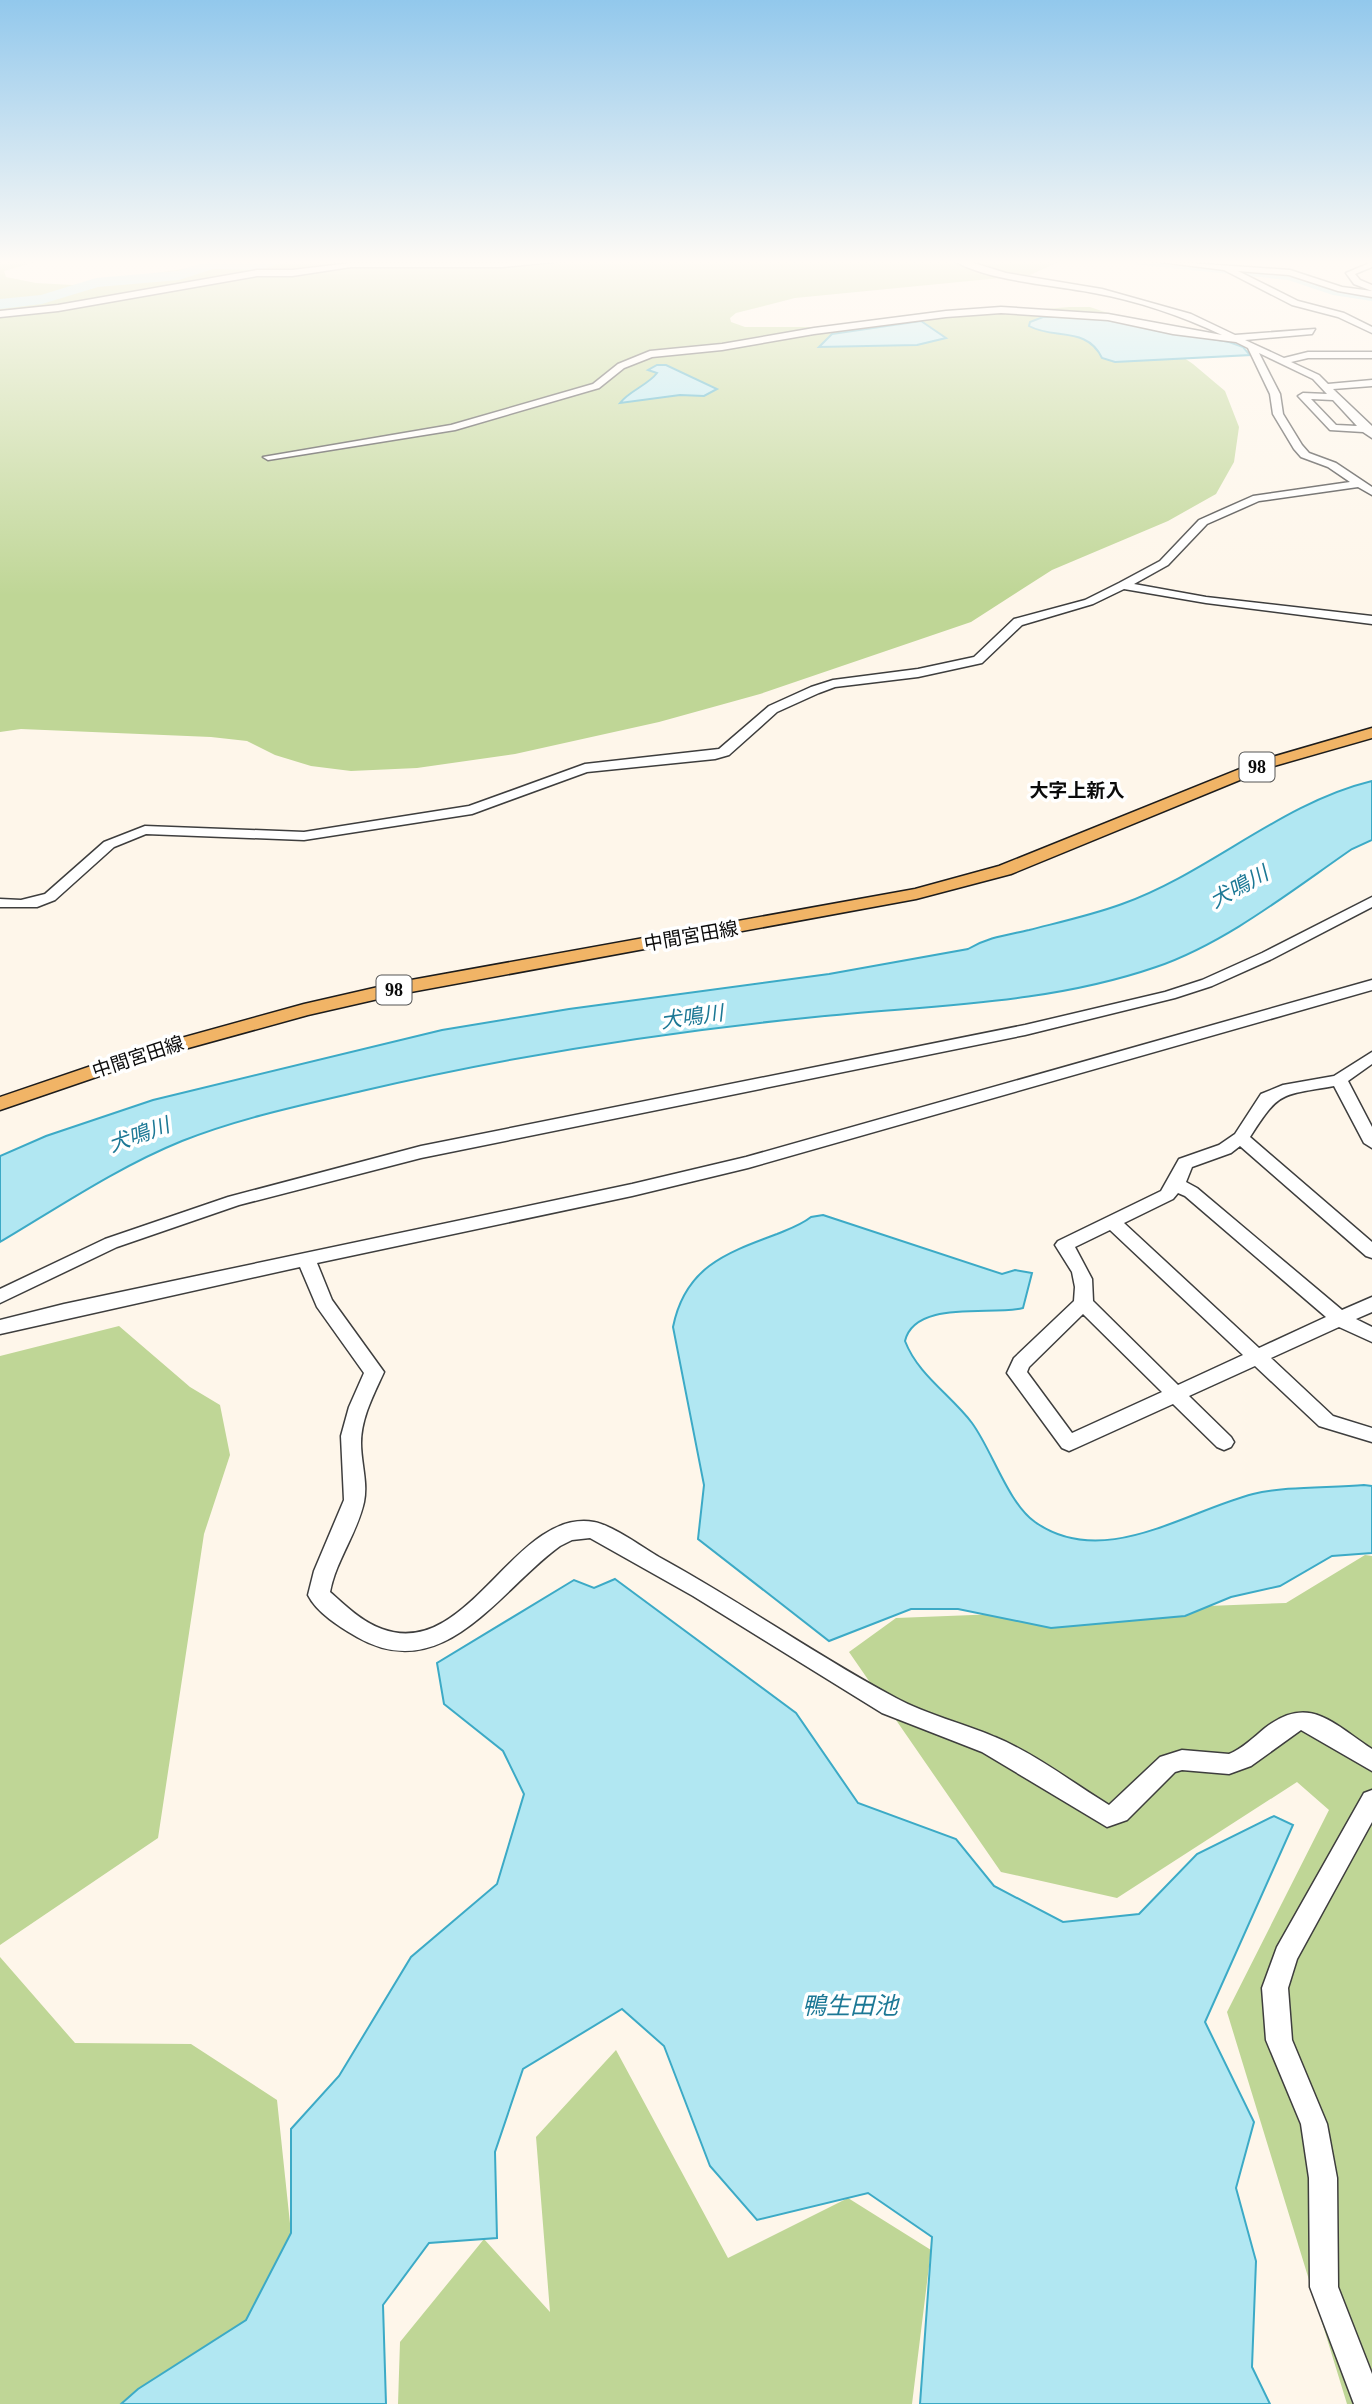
<svg xmlns="http://www.w3.org/2000/svg" width="1372" height="2404" font-family="'Times New Roman','Noto Sans JP',serif">
	<style>
		.forest { fill: #bfd696 }
		.water { fill: #b1e7f2; stroke: #3caac6; stroke-width: 2 }
		.lines { fill: none; stroke-linecap: round; stroke-linejoin: round }
		.river { fill: #b1e7f2; fill-rule: evenodd }
		.minor-casing { stroke: #3e3e3e; stroke-width: 3 }
		.major-casing { stroke: #1c1c1c; stroke-width: 3 }
		.minor { fill: #fff; fill-rule: evenodd }
		.major { fill: #f1b466; fill-rule: evenodd }
		.labels { text-anchor: middle; dominant-baseline: central; stroke-width: 7; stroke-linejoin: round; paint-order: stroke }
		.shield { fill: #fff; stroke: #545454; stroke-width: 2 }
		.shield-label { font-size: 18px; font-weight: bold; fill: #0b0b0b }
		.far-quarter-label { font-size: 19px; font-weight: bold; fill: #0b0b0b; stroke: #fff }
		.street-label { font-size: 19px; fill: #0b0b0b; stroke: #fff }
		.water-label { font-size: 21px; font-style: italic; fill: #1c7895; stroke: #fff }
		.near-water-label { font-size: 24px; font-style: italic; fill: #1c7895; stroke: #fff }
	</style>
	<rect width="100%" height="100%" fill="#fef6ea"/>
	<g class="forest">
		<polygon points="0,260 43,260 4,271 6,277 36,283 73,285 245,260 1063,260 1030,275 795,298 736,313 730,318 731,322 745,327 814,327 1070,307 1090,307 1128,320 1193,364 1225,391 1239,427 1234,462 1216,494 1168,521 1052,570 971,622 760,694 659,722 515,754 417,768 351,771 311,766 275,755 247,741 211,737 21,729 0,732"/>
		<polygon points="119,1326 190,1387 220,1405 230,1455 204,1534 158,1838 0,1945 0,1356"/>
		<polygon points="1365,1555 1372,1556 1372,2404 1347,2404 1227,2012 1329,1810 1297,1782 1117,1898 1001,1872 849,1652 896,1618 1286,1603"/>
		<polygon points="0,1957 75,2043 191,2044 277,2100 291,2233 248,2323 138,2389 121,2404 0,2404"/>
		<polygon points="616,2050 728,2258 848,2198 931,2250 912,2404 398,2404 400,2342 484,2239 550,2312 536,2137"/>
	</g>
	<g class="water">
		<path d="M1043 317H1094L1229 342 1243 347 1250 355 1115 362 1102 358C1087 326 1054 340 1029 326L1030 322Z"/>
		<polygon points="921,321 946,338 917,345 819,347 832,334"/>
		<path d="M657 365H666L717 389 704 396 680 395 620 403C629 391 648 385 657 373L648 370Z"/>
		<path d="M1372 781V840L1352 849C1291 891 1226 943 1156 967 1046 1005 929 1005 815 1017 664 1032 511 1056 362 1091 302 1105 240 1118 182 1141 118 1167 59 1207 0 1242V1156L46 1136 153 1100 442 1030 569 1009 829 974 968 949C988 937 1007 935 1029 930 1060 922 1092 915 1122 904 1209 873 1281 803 1372 781Z"/>
		<path d="M823 1215 1002 1274 1015 1270 1032 1273 1023 1308C993 1316 915 1299 905 1341 918 1375 951 1395 972 1423 992 1450 1008 1503 1035 1522 1103 1570 1184 1512 1253 1494 1285 1486 1330 1488 1364 1485L1372 1486V1553L1332 1556 1280 1586 1231 1597 1185 1616 1051 1628 958 1609H911L829 1641 698 1539 704 1485 673 1327C685 1267 726 1253 777 1234 789 1229 801 1225 811 1217Z"/>
		<polygon points="615,1579 796,1713 858,1803 956,1839 994,1886 1063,1922 1139,1914 1197,1854 1274,1816 1293,1825 1205,2022 1254,2122 1236,2188 1256,2261 1252,2367 1270,2404 920,2404 932,2237 868,2193 757,2220 710,2166 664,2046 622,2009 523,2069 495,2152 497,2238 429,2243 383,2305 386,2404 121,2404 138,2389 246,2320 291,2233 291,2129 339,2076 411,1957 497,1884 524,1794 503,1751 444,1704 437,1663 574,1580 594,1588"/>
	</g>
	<g class="lines">
		<g class="river">
			<polygon points="284,260 282,263 259,270 213,269 179,280 98,287 42,304 0,309 0,299 41,295 96,278 177,271 212,260"/>
			<polygon points="1125,260 1173,260 1290,271 1335,286 1372,291 1372,301 1333,295 1288,280 1132,264"/>
		</g>
		<defs>
			<g id="minor">
				<polygon points="541,260 573,260 503,267 351,267 292,276 257,276 58,311 0,317 0,311 58,305 257,270 292,270 351,263 503,263"/>
				<path d="M953 260H964L1006 273 1102 289 1191 314 1235 335 1315 329 1312 334 1245 340 1284 358 1308 352H1372V358H1308L1291 362 1319 375 1328 384 1372 380V386L1333 389 1372 426V438L1363 432 1330 430 1298 396 1303 393 1327 394 1313 379 1259 353 1280 394 1283 414 1302 445 1309 453 1336 463 1372 487V495L1358 487 1259 501 1207 524 1168 565 1134 584 1206 597 1372 616V624L1206 603 1124 589 1093 604 1022 625 982 663 918 677 835 687 819 693 777 712 729 755 715 759 587 772 472 814 304 840 146 834 114 847 55 900 37 907H0V899L21 900 45 894 104 842 145 826 304 832 469 806 585 764 719 749 769 706 811 687 833 680 918 669 974 657 1014 619 1085 600 1119 583 1160 561 1199 520 1253 496 1350 482 1328 467 1301 457 1294 449 1273 414 1270 394 1248 348 1236 342 1173 334 1108 320 1001 313 946 317 814 334 722 350 652 357 624 368 599 388 455 430 268 460 263 457 451 425 593 384 618 364 650 351 722 344 814 328 946 311 1001 307 1108 314 1222 335C1182 316 1138 301 1094 293 1054 285 986 281 953 260ZM1311 399 1333 400 1357 426 1336 425Z"/>
				<polygon points="1145,260 1290,270 1342,287 1372,291 1372,297 1338,291 1289,275 1238,271 1298,301 1344,313 1372,327 1372,333 1338,317 1292,305 1224,270"/>
				<polygon points="1372,262 1372,267 1355,274 1360,280 1372,285 1372,291 1354,284 1346,273"/>
				<polygon points="1372,897 1372,907 1272,959 1212,986 1175,998 1025,1035 421,1158 239,1205 117,1247 0,1303 0,1289 105,1239 228,1197 421,1146 1025,1025 1165,992 1202,980 1262,953"/>
				<path d="M1372 980V990L748 1168 632 1196 317 1263 332 1300 384 1372C374 1394 361 1418 361 1443 361 1463 368 1482 364 1502 357 1534 336 1560 330 1592 346 1606 362 1622 382 1629 469 1661 514 1508 594 1522 612 1525 642 1547 659 1557 740 1601 815 1655 896 1698 927 1715 963 1723 995 1737 1034 1753 1073 1783 1109 1805L1160 1757 1182 1750 1229 1754C1242 1749 1254 1737 1265 1728 1309 1694 1332 1723 1372 1749V1771L1301 1730 1251 1766 1229 1774 1182 1770 1175 1772 1127 1820 1107 1827 982 1752 882 1713 693 1596 590 1538 572 1540 560 1546C499 1590 444 1687 357 1637 340 1627 317 1613 308 1595L314 1571 344 1500 341 1436 349 1407 364 1373 317 1307 300 1267 0 1334V1320L64 1304 632 1184 746 1157Z"/>
				<path d="M1372 1052V1064L1348 1081 1372 1127V1148L1364 1143 1334 1086C1280 1096 1280 1090 1250 1137L1372 1242V1258L1366 1256 1240 1146 1231 1153 1192 1167 1186 1182 1197 1188 1342 1310 1372 1297V1312L1356 1319 1372 1327V1342L1339 1327 1271 1358 1333 1416 1372 1428V1442L1319 1426 1255 1366 1189 1396 1231 1437 1234 1442 1231 1447 1224 1450 1217 1447 1173 1404 1076 1448 1069 1451 1062 1448 1007 1373 1014 1358 1074 1301 1075 1287 1072 1272 1055 1245 1058 1241 1161 1191 1179 1159 1219 1145 1235 1134 1261 1094 1283 1085 1334 1076ZM1178 1193 1185 1196 1326 1317 1259 1348 1124 1223 1173 1199ZM1110 1230 1243 1355 1178 1385 1093 1301 1092 1279 1075 1247ZM1083 1314 1162 1392 1072 1433 1027 1372 1029 1367Z"/>
				<polygon points="1372,1790 1372,1822 1297,1959 1288,1988 1292,2040 1327,2124 1337,2178 1338,2287 1372,2374 1372,2404 1354,2404 1310,2287 1309,2178 1301,2124 1266,2040 1262,1988 1277,1947 1364,1793"/>
			</g>
			<polygon id="major" points="1372,728 1372,738 1274,766 1011,874 916,899 400,994 308,1015 152,1058 0,1110 0,1097 138,1050 304,1004 400,982 915,889 999,866 1262,760"/>
		</defs>
		<use href="#minor" class="minor-casing"/>
		<use href="#major" class="major-casing"/>
		<use href="#minor" class="minor"/>
		<use href="#major" class="major"/>
	</g>
	<linearGradient id="sky" x2="0" y2="1"><stop stop-color="#92c8ec"/><stop offset="0.44" stop-color="#fffbf6"/><stop offset="1" stop-color="#fffbf6" stop-opacity="0"/></linearGradient>
	<rect width="1372" height="596" fill="url(#sky)"/>
	<g class="labels">
		<g class="shield">
			<rect x="1239.5" y="752.5" width="35" height="29" rx="5"/>
			<rect x="376.5" y="975.5" width="35" height="29" rx="5"/>
		</g>
		<g class="shield-label">
			<text x="1257" y="767">98</text>
			<text x="394" y="990">98</text>
		</g>
		<g class="far-quarter-label">
			<text x="1077" y="790">大字上新入</text>
		</g>
		<g class="street-label">
			<text transform="translate(691 936) rotate(-10)">中間宮田線</text>
			<text transform="translate(138 1057) rotate(-18)">中間宮田線</text>
		</g>
		<g class="water-label">
			<text transform="translate(1239 887) rotate(-29)">犬鳴川</text>
			<text transform="translate(692 1017) rotate(-8)">犬鳴川</text>
			<text transform="translate(139 1135) rotate(-20)">犬鳴川</text>
		</g>
		<g class="near-water-label">
			<text x="850" y="2006">鴨生田池</text>
		</g>
	</g>
</svg>
